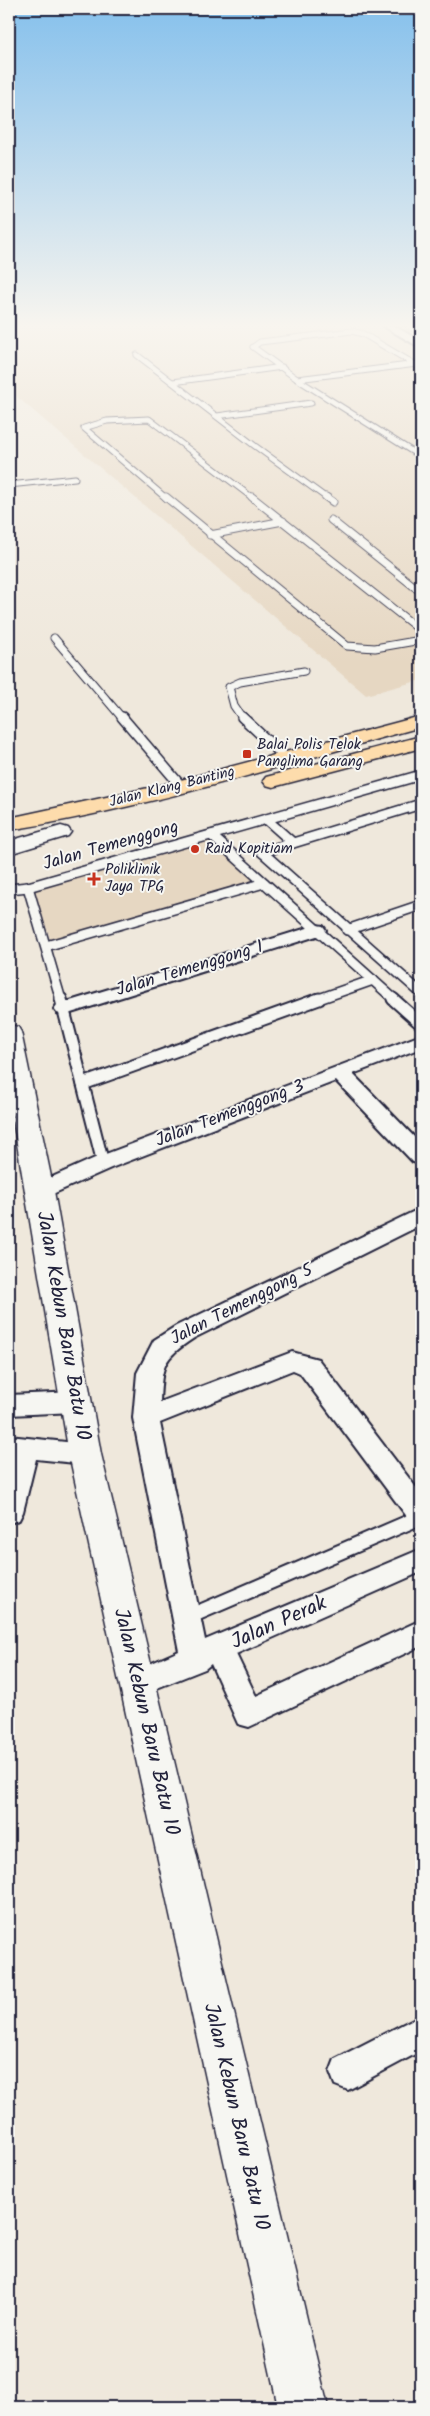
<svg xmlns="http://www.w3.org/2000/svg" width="430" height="2416" font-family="Kalam,sans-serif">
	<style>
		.built { fill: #e6d7c2 }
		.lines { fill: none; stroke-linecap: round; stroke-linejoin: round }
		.service-far4-casing { stroke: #22223b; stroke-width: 7 }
		.service-far3-casing { stroke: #22223b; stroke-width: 9 }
		.service-far2-casing { stroke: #22223b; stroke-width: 12 }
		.service-far1-casing { stroke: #22223b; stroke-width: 15 }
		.service-casing { stroke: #22223b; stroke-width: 18 }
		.minor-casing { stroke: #22223b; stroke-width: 4 }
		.tertiary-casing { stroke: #22223b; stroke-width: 3 }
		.trunk-casing { stroke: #22223b; stroke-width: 3 }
		.service-far4 { stroke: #f6f6f2; stroke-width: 5 }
		.service-far3 { stroke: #f6f6f2; stroke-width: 7 }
		.service-far2 { stroke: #f6f6f2; stroke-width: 9 }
		.service-far1 { stroke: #f6f6f2; stroke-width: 11 }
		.service { stroke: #f6f6f2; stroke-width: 14 }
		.minor { fill: #f6f6f2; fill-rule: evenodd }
		.tertiary { fill: #f6f6f2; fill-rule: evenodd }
		.trunk { fill: #fddcac; fill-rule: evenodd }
		.poi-dot { fill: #c8321e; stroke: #f6f6f2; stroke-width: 2 }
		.labels { text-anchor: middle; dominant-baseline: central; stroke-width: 4; stroke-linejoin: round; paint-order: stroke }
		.far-poi-label { font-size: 15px; fill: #22223b; stroke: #f6f6f2; text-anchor: start }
		.far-street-label { font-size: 15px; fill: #22223b; stroke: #f6f6f2 }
		.street-label { font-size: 18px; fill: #22223b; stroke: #f6f6f2 }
		.near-street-label { font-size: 21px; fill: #22223b; stroke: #f6f6f2 }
	</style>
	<rect width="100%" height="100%" fill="#efe8dc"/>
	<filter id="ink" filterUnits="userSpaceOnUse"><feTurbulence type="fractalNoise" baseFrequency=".02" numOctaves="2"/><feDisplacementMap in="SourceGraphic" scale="10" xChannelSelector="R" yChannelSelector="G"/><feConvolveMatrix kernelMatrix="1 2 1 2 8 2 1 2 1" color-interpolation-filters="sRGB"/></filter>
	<g filter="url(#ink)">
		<g class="built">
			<polygon points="9,326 421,326 421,680 366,695 9,390"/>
			<polygon points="210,839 255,881 51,941 33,889"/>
		</g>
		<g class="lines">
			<defs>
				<g id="service-far4">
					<polyline points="408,326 421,333"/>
					<polyline points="137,355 255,446 328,499"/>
					<polyline points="421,368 363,334 352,331 260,342 253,347 297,379 421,457"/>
					<polyline points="297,379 417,364"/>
					<polyline points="173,382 282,367"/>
					<polyline points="217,416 311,403"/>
					<polyline points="9,485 75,478"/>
					<polyline points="167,499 84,428 107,421 149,419 254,499"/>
				</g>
				<g id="service-far3">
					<polyline points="166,497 347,646 375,648 421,640"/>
					<polyline points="252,497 421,631"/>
					<polyline points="326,497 333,502"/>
					<polyline points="331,520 421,592"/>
					<polyline points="210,535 283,521"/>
					<polyline points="54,638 123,719"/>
					<polyline points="243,719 234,706 229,687 240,682 304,671"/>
				</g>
				<g id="service-far2">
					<polyline points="122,717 181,786"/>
					<polyline points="242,717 286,758"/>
					<polyline points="211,835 395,1000"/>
					<polyline points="293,843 421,804"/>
					<polyline points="262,852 421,993"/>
					<polyline points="262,852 293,843 266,819"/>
					<polyline points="28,887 61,1000"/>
					<polyline points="9,889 28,887 421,775"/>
					<polyline points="347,930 421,905"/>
					<polyline points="46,946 264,883"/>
					<polyline points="316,1000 373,980"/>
				</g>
				<g id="service-far1">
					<polyline points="61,999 103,1163"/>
					<polyline points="393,999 421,1024"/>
					<polyline points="83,1084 319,999"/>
				</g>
				<polyline id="service" points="186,1618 421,1517"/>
				<g id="minor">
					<polygon points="383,326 394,326 421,341 421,348"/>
					<polygon points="317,925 323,926 326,930 323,934 71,1013 64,1015 57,1013 54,1009 57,1005"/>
					<polygon points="421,1035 421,1048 353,1074 421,1144 421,1164 413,1162 336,1081 111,1168 48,1196 40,1198 32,1196 29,1191 32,1186 95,1158"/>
					<path d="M421 1208V1225L194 1338C162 1359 162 1365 160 1402L292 1352 318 1359 421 1494V1525L411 1522 300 1373 293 1370 160 1423 205 1640 421 1549V1572L236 1654 256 1696 421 1620V1646L249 1727 238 1724 211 1664 205 1669 137 1696 127 1692 122 1683 127 1674 179 1651 133 1418 137 1373 154 1340 176 1326Z"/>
					<polygon points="75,1392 84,1395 88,1402 84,1409 75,1412 9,1415 9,1395"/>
					<polygon points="9,1436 85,1444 94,1447 98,1454 94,1461 85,1464 36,1459 23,1512 19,1520 9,1523"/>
					<polygon points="421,2015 421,2051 348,2090 335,2085 330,2072 335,2059"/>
				</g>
				<g id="tertiary">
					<polygon points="61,826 68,828 71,832 68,836 9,854 9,841"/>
					<polygon points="9,1025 18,1027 21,1032 54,1191 101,1454 328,2407 278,2407 69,1454 9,1096"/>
				</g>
				<g id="trunk">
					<path d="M421 716V727C285 764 149 808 9 830V818L162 785Z"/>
					<polygon points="421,736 421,748 273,787 266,785 263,781 266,777"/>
				</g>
			</defs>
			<use href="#service-far4" class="service-far4-casing"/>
			<use href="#service-far3" class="service-far3-casing"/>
			<use href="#service-far2" class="service-far2-casing"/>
			<use href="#service-far1" class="service-far1-casing"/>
			<use href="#service" class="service-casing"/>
			<use href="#minor" class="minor-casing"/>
			<use href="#tertiary" class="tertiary-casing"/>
			<use href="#trunk" class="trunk-casing"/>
			<use href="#service-far4" class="service-far4"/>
			<use href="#service-far3" class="service-far3"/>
			<use href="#service-far2" class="service-far2"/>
			<use href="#service-far1" class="service-far1"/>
			<use href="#service" class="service"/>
			<use href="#minor" class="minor"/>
			<use href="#tertiary" class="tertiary"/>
			<use href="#trunk" class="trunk"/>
		</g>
	</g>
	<linearGradient id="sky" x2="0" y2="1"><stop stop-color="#85c0ec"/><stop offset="0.49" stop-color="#f8f5ef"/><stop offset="1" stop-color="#f8f5ef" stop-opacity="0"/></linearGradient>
	<rect width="430" height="664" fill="url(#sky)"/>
	<g class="poi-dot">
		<rect x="242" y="749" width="10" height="10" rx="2.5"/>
		<circle cx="195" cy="849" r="5"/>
		<path d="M91.5 871.5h5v5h5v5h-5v5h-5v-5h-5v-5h5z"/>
	</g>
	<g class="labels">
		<g class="far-poi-label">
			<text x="257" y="745">Balai Polis Telok<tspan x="257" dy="17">Panglima Garang</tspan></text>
			<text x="205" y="849">Raid Kopitiam</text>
			<text x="105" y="870">Poliklinik<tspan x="105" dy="17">Jaya TPG</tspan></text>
		</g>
		<g class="far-street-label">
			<text transform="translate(172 787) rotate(-14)">Jalan Klang Banting</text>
		</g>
		<g class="street-label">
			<text transform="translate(111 846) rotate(-16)">Jalan Temenggong</text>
			<text transform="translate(190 969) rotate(-17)">Jalan Temenggong 1</text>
			<text transform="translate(230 1114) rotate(-21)">Jalan Temenggong 3</text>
			<text transform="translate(242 1305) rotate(-27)">Jalan Temenggong 5</text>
		</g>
		<g class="near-street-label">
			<text transform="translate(63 1326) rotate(80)">Jalan Kebun Baru Batu 10</text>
			<text transform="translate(279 1623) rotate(-24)">Jalan Perak</text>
			<text transform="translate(146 1722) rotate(77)">Jalan Kebun Baru Batu 10</text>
			<text transform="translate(236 2117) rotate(77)">Jalan Kebun Baru Batu 10</text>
		</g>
	</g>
	<rect width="430" height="2416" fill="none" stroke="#f6f6f2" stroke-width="30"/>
	<rect x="15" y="15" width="400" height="2386" fill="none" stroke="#22223b" stroke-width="2" filter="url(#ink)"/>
</svg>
